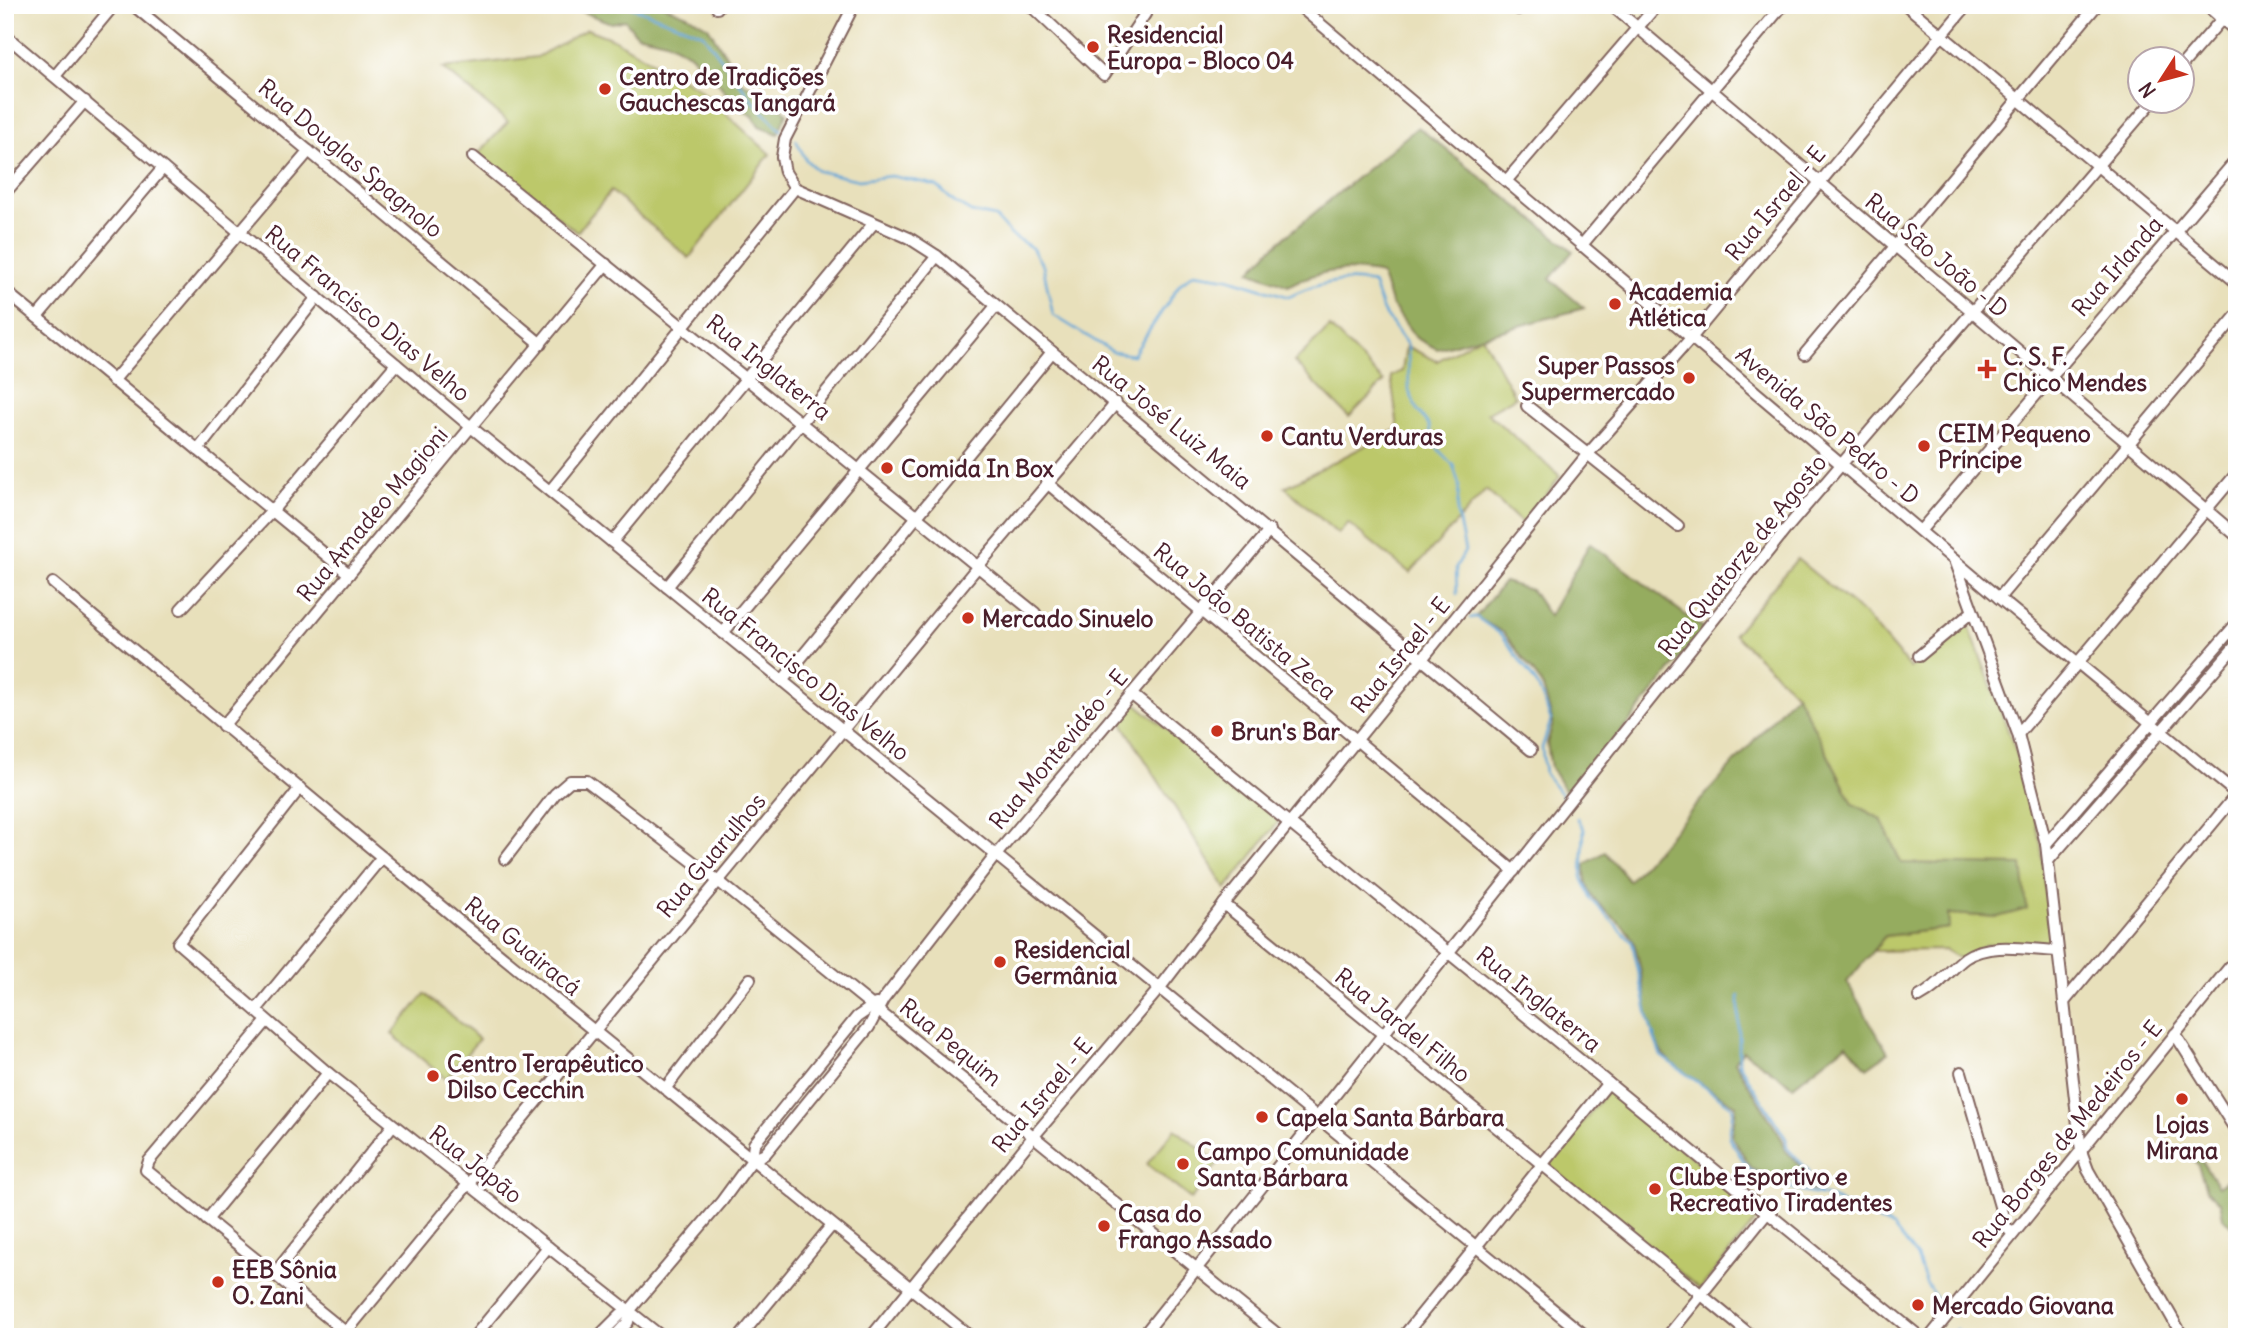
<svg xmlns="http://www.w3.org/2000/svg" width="2242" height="1342" font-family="Delius,sans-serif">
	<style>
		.green { fill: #bcc86a; stroke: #83744a; stroke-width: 2 }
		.forest { fill: #95ac5e; stroke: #706644; stroke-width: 2 }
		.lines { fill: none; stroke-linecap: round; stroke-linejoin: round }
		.stream { stroke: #63a6d7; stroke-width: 2.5 }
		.minor-casing { stroke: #81635d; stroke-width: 14 }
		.minor { stroke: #fff; stroke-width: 10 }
		.poi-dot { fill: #c8321e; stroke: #fff; stroke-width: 2.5 }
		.labels { text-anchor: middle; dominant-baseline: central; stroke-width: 7; stroke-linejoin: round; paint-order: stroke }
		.poi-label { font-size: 23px; font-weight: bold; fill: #4a1f2b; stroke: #fff; text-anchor: start }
		.street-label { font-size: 23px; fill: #4a1f2b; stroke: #fff }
	</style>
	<rect width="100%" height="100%" fill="#fff"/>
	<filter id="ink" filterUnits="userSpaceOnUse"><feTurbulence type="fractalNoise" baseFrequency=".0143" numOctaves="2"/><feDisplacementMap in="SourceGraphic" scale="14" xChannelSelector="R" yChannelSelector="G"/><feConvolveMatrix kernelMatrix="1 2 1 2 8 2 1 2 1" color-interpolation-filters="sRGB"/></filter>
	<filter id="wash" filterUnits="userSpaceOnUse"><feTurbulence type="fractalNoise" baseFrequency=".00686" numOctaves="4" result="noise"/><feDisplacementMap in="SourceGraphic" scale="28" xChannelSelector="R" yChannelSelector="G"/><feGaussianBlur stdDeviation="1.57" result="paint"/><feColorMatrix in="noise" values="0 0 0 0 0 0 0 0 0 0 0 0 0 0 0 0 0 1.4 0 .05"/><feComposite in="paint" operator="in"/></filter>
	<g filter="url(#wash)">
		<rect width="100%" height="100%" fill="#e8e0bb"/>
		<g class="green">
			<polygon points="587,29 613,39 698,88 770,154 689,258 611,191 577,232 478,154 508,122 443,68 537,57"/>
			<polygon points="1330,327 1384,382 1349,417 1294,362"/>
			<polygon points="1482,336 1515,397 1487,413 1560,476 1524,525 1486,490 1410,573 1348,523 1338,534 1285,487 1398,429 1391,376 1402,371 1406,346 1437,361"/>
			<polygon points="1797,559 1865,615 1910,668 1967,621 2022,768 2041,844 2051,944 1985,945 1960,959 1945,950 1873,951 1885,936 1948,928 1948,914 1998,917 1901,863 1881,819 1853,804 1796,693 1734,634"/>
			<polygon points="1134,702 1279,821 1226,889 1119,718"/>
			<polygon points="425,994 479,1039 446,1079 392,1034"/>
			<polygon points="1609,1089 1761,1214 1700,1289 1548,1165"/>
			<polygon points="1175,1129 1218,1163 1191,1199 1147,1164"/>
		</g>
		<g class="forest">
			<polygon points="574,5 662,5 687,15 708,27 743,83 769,96 787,113 778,134 759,126 753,116 734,106 720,85 690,54 666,41 636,34 625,20 611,23 577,10"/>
			<path d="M1418,127L1573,251L1550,279L1584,308L1437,349L1416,338L1392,305L1381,274C1349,267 1317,270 1288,286L1250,271L1272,248Z"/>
			<polygon points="1590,543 1704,629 1569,797 1551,768 1547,743 1553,723 1542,684 1504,633 1476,617 1504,582 1531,590 1549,616"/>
			<path d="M1796,693L1853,804L1881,819L1901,863L2022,865L2027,909L1998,917L1948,914L1949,928L1885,936L1847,982L1888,1053L1867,1068L1847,1044L1793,1086L1743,1051L1735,1062L1783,1141L1785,1150L1806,1171V1181L1813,1191L1752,1169L1732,1137L1736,1105C1721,1097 1670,1065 1662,1053C1642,1021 1646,977 1634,943C1624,914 1582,910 1585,864L1605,852L1629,881Z"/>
			<polygon points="2188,1148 2194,1150 2218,1186 2237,1173 2237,1184 2229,1189 2237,1201 2237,1231 2223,1217 2220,1202 2206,1189 2198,1165 2187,1152"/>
		</g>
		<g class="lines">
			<g class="stream">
				<polyline points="626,5 703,34 753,101 781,130"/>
				<path d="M796,140L806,160L818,171L859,180L891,176L927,183L937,186L954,202L971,212L995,217L1010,234L1032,248L1043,266L1053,315L1113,352L1133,355L1180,284L1194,273L1228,278L1289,297C1315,284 1344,277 1373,283L1383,311L1408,346L1409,390L1417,410L1429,425L1434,445L1453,465L1459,484L1457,513L1465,551L1456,567L1457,594"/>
				<polyline points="1470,618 1476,617 1502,635 1538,686 1551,720 1542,748 1545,774 1565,799"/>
				<polyline points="1577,818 1584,829 1582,877 1591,899 1632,942 1650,1025 1661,1056 1733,1107 1729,1138 1750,1171 1802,1192 1825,1196 1893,1227 1917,1257 1926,1283 1939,1303"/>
				<polyline points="1739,996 1739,1064 1786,1139 1787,1148 1809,1171 1808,1180 1820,1194"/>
				<polyline points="1956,1329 1960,1337"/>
			</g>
		</g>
	</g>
	<g filter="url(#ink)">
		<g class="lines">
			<defs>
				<g id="minor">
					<polyline points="133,5 541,344"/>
					<polyline points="854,5 785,139 782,157 785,172 795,188 909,238 937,256 1531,750"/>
					<polyline points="1030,5 1104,75 1145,14 1136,5"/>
					<polyline points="1298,5 1999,598 2237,794"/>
					<polyline points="1611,5 2237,536"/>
					<polyline points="1906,5 2237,283"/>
					<polyline points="2206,5 2237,32"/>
					<polyline points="717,8 719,5"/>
					<polyline points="1518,9 1521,5"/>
					<polyline points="5,35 471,427 1587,1337"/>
					<polyline points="2182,65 2234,5"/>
					<polyline points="55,76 114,5"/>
					<polyline points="473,157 1035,613"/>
					<polyline points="1507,180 1657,5"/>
					<polyline points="5,193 85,101"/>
					<polyline points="1581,246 1783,5"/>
					<polyline points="5,291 349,574"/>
					<polyline points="37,317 163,168"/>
					<polyline points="1805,354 2097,5"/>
					<polyline points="113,381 309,151"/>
					<polyline points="1527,406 1678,526"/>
					<polyline points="198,450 317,297"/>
					<polyline points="1047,483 1514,871"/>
					<polyline points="550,491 795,188"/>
					<polyline points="1921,530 2237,159"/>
					<polyline points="612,542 873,224"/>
					<polyline points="1954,560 2018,734 2046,844 2081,1151 2088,1170 2183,1337"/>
					<polyline points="53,583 460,922 971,1337"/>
					<polyline points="667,587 937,256"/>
					<polyline points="1999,598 2237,315"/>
					<polyline points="181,609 272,511 396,364"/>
					<polyline points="723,633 996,306"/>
					<polyline points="1919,656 1972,612"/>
					<polyline points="782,681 1052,352"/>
					<polyline points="1131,694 1920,1337"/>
					<polyline points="223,726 606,264"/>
					<polyline points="2018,734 2237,473"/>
					<polyline points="300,788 178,943 328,1073 662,1337"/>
					<polyline points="2046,844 2237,623"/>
					<polyline points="505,859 555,794 570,781 587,781 717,880 1281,1337"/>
					<polyline points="2048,861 2237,644"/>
					<polyline points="1224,904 1753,1337"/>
					<path d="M1919,997C1941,985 1948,971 1965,958C1990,941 2029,950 2058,951"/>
					<polyline points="2064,1002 2237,794"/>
					<polyline points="256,1010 382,857"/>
					<polyline points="266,1022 149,1161 146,1170 349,1335"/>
					<polyline points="2175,1034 2237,1132"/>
					<polyline points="1961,1072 2006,1227 2013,1234"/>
					<polyline points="665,1089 750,979"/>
					<polyline points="752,1160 754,1144 857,1017 876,1004"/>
					<polyline points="207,1220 328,1073"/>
					<polyline points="274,1274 393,1125"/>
					<polyline points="342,1337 979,565 1116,403"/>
					<polyline points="474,1337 548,1247"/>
					<polyline points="598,1337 621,1314 630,1310 722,1201 752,1160 765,1154 869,1027 883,1000 995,856 1270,530"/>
					<polyline points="614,1337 628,1322 630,1310"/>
					<polyline points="740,1337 832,1225"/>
					<polyline points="871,1337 1033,1137 1159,989 1224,904 1587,455 1691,338 1967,5"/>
					<polyline points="1142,1337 1786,529 2152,102"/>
					<polyline points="1403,1337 1608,1083"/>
					<polyline points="1667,1337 1767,1213"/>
					<polyline points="1930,1337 2237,958"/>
				</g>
			</defs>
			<use href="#minor" class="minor-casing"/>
			<use href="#minor" class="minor"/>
		</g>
	</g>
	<g class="poi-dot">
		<circle cx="1093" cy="47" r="7"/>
		<circle cx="605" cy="89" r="7"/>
		<circle cx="1615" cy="304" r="7"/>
		<path d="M1983.5 358.5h7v7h7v7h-7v7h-7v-7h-7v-7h7z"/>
		<circle cx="1689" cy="378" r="7"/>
		<circle cx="1267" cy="436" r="7"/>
		<circle cx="1924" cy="446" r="7"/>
		<circle cx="887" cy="468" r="7"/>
		<circle cx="968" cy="618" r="7"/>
		<circle cx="1217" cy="731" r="7"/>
		<circle cx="1000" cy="962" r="7"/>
		<circle cx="433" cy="1076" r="7"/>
		<circle cx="2182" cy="1099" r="7"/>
		<circle cx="1262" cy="1117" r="7"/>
		<circle cx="1183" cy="1164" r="7"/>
		<circle cx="1655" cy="1189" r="7"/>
		<circle cx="1104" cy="1226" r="7"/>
		<circle cx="218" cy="1282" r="7"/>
		<circle cx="1918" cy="1305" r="7"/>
	</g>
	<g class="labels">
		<g class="poi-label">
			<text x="1107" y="34">Residencial<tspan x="1107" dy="26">Europa - Bloco 04</tspan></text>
			<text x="619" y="76">Centro de Tradições<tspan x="619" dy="26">Gauchescas Tangará</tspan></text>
			<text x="1629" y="291">Academia<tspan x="1629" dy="26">Atlética</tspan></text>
			<text x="2003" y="356">C. S. F.<tspan x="2003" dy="26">Chico Mendes</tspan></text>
			<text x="1675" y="365" text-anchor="end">Super Passos<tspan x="1675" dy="26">Supermercado</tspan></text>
			<text x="1938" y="433">CEIM Pequeno<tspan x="1938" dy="26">Príncipe</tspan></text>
			<text x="1281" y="436">Cantu Verduras</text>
			<text x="901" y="468">Comida In Box</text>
			<text x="982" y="618">Mercado Sinuelo</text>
			<text x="1231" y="731">Brun's Bar</text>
			<text x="1014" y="949">Residencial<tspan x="1014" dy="26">Germânia</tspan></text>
			<text x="447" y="1063">Centro Terapêutico<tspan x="447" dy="26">Dilso Cecchin</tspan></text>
			<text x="1276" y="1117">Capela Santa Bárbara</text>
			<text x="2182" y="1124" text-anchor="middle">Lojas<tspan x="2182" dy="26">Mirana</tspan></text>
			<text x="1197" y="1151">Campo Comunidade<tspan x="1197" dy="26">Santa Bárbara</tspan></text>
			<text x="1669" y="1176">Clube Esportivo e<tspan x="1669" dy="26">Recreativo Tiradentes</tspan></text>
			<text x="1118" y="1213">Casa do<tspan x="1118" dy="26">Frango Assado</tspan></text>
			<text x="232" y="1269">EEB Sônia<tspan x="232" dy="26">O. Zani</tspan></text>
			<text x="1932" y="1305">Mercado Giovana</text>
		</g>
		<g class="street-label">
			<text transform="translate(351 158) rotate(40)">Rua Douglas Spagnolo</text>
			<text transform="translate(1775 203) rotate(-50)">Rua Israel - E</text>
			<text transform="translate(1937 255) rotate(40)">Rua São João - D</text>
			<text transform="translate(2117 266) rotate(-49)">Rua Irlanda</text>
			<text transform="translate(368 313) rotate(40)">Rua Francisco Dias Velho</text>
			<text transform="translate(769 367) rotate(39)">Rua Inglaterra</text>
			<text transform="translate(1172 422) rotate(39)">Rua José Luiz Maia</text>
			<text transform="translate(1828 425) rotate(40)">Avenida São Pedro - D</text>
			<text transform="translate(372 514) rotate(-50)">Rua Amadeo Magioni</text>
			<text transform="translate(1742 555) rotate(-51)">Rua Quatorze de Agosto</text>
			<text transform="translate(1245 621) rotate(40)">Rua João Batista Zeca</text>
			<text transform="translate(1400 655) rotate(-51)">Rua Israel - E</text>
			<text transform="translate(806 674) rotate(39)">Rua Francisco Dias Velho</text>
			<text transform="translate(1058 749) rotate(-50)">Rua Montevidéo - E</text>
			<text transform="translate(711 855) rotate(-50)">Rua Guarulhos</text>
			<text transform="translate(523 946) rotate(39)">Rua Guairacá</text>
			<text transform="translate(1539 999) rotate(39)">Rua Inglaterra</text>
			<text transform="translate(1403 1025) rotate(39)">Rua Jardel Filho</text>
			<text transform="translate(951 1042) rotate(39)">Rua Pequim</text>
			<text transform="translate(1042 1095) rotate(-50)">Rua Israel - E</text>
			<text transform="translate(2067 1134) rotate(-51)">Rua Borges de Medeiros - E</text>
			<text transform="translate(476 1164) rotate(38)">Rua Japão</text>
		</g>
	</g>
	<rect width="2242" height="1342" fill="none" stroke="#fff" stroke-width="28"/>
	<g transform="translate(2161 80) rotate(234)"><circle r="33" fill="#ffffff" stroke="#b7a5aa" stroke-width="2"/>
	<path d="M0-5L12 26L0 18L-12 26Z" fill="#c8321e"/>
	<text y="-10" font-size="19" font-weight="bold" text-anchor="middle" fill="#4a1f2b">N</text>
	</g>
</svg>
